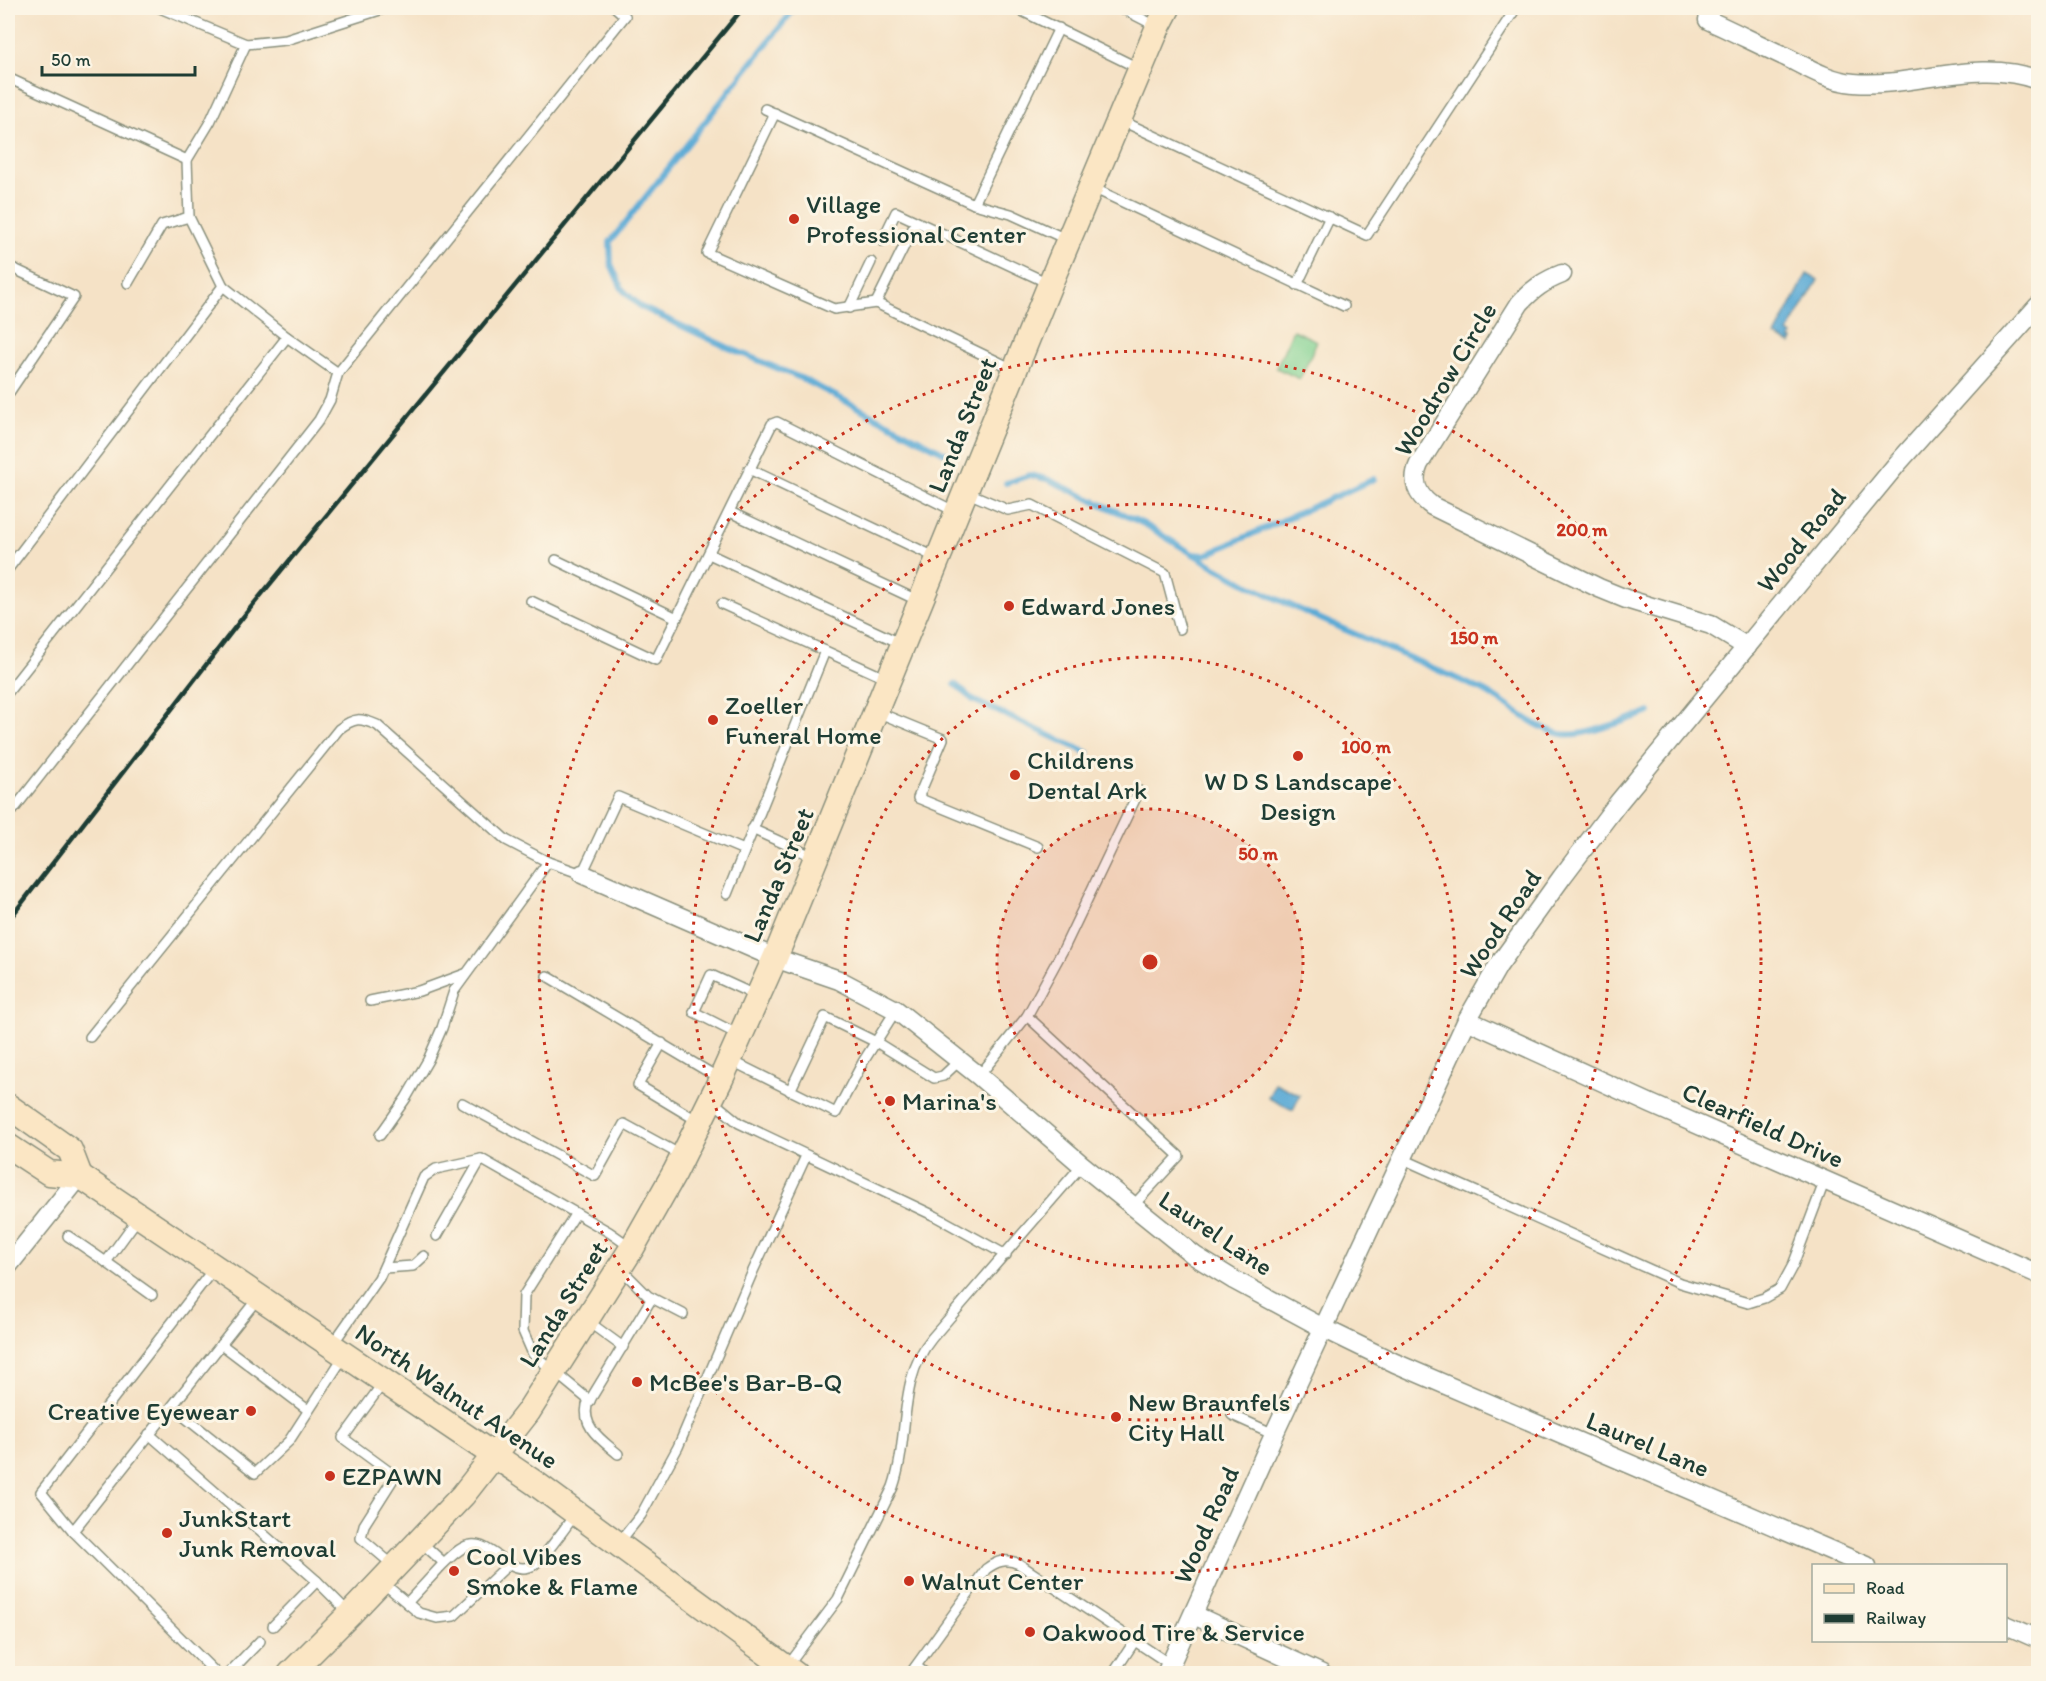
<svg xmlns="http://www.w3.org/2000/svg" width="2046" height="1681" font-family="Itim,sans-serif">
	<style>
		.green { fill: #80d191; stroke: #508762; stroke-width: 1.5 }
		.water { fill: #5baad5; stroke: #3d7484; stroke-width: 1.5 }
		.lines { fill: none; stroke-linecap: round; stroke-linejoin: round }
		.stream { stroke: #5baad5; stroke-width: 6 }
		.lane-casing { stroke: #8a907d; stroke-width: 12 }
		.street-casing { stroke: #8a907d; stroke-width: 21 }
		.secondary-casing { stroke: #8a907d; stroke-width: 27 }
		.lane { stroke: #fff; stroke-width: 9 }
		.street { stroke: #fff; stroke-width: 18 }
		.secondary { stroke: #fbe6c4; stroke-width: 24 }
		.rail { stroke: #1f3d34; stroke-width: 4.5 }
		.ring { fill: none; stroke: #c8321e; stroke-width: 3; stroke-dasharray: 3 6 }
		.poi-dot { fill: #c8321e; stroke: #fcf5e5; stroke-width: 2 }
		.labels { text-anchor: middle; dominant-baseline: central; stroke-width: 6; stroke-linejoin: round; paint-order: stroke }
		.poi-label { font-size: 26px; fill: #1f3d34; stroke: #fcf5e5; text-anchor: start }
		.street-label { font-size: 26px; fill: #1f3d34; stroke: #fcf5e5 }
		.centre { fill: #c8321e; stroke: #fcf5e5; stroke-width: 3 }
		.ring-label { font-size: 18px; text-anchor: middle; font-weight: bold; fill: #c8321e; stroke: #fcf5e5; stroke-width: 6; stroke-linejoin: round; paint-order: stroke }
	</style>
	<rect width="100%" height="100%" fill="#fcf5e5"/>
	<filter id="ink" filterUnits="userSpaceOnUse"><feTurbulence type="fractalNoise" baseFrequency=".0167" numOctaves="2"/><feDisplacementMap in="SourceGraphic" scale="12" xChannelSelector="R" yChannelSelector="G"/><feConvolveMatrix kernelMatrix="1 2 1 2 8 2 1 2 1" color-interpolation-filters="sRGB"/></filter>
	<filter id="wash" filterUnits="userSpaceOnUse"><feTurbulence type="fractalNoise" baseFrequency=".008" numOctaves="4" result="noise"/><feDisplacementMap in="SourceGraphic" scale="24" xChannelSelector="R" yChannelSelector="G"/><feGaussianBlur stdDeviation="1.35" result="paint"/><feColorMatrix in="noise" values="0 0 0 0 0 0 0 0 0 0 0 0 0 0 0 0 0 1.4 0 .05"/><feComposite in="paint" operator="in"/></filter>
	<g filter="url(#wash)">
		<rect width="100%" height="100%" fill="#f5e2c6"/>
		<polygon class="green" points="1293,330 1317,341 1300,379 1276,368"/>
		<g class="water">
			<polygon points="1807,274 1818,280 1788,332 1792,335 1790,339 1793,340 1791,344 1775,336"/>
			<polygon points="1275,1083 1300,1095 1293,1110 1268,1098"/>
		</g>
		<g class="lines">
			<g class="stream">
				<polyline points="795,8 610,242 611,264 622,289 641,307 729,348 803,379 945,453"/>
				<polyline points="1006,483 1030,475 1047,479 1144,524 1193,554 1204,555 1210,553 1374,479"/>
				<path d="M1193,554C1284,609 1386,645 1482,690C1508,703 1532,728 1562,734C1583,738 1628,719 1650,712"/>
				<polyline points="955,684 973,700 1088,753"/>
			</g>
		</g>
	</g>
	<g filter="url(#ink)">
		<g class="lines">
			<defs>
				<g id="lane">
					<polyline points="1016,8 1138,68"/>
					<polyline points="1121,8 1158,27"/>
					<polyline points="246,44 286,40 386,8"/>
					<polyline points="8,78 187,160 210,122 246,44 160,8"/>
					<polyline points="765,109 974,204 1011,214 1068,240"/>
					<polyline points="775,113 707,253 834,309 876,303 1013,369"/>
					<polyline points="1120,120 1367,235 1516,8"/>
					<polyline points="187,160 189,217 223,286"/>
					<polyline points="1093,188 1344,306"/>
					<polyline points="974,204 1059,28"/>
					<polyline points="882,241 896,212 1048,283"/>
					<polyline points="8,266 74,297 8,394"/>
					<polyline points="128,283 162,225 189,217"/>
					<polyline points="1297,285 1330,217"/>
					<polyline points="876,303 916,222"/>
					<polyline points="849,308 871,262"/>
					<polyline points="749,469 937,558"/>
					<polyline points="966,492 1008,510 1032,505 1165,573 1180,629"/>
					<polyline points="730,512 919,601"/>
					<polyline points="709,554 902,644"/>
					<polyline points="556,560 677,618"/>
					<polyline points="8,569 223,286 287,337 338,373"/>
					<polyline points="531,601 656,660 772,424 777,422 956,512"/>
					<polyline points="722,604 887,679"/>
					<polyline points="8,692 287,337"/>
					<polyline points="877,712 943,739 918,798 1038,847"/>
					<polyline points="8,810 14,809 319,420 330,400 338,373 625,16 616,8"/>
					<polyline points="752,829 814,857"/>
					<polyline points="727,894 825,651"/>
					<polyline points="547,976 719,1078"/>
					<polyline points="370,1001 419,991 465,974"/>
					<polyline points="1027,1016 1179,1156 1132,1207"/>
					<polyline points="739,1035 694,1012 711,975 757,996"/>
					<path d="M90,1037L339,729C355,717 360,718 377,725L506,840L548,862L582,874L618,797L744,850"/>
					<polyline points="662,1043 638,1085 698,1121"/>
					<polyline points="730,1060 836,1113 863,1062 896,1010"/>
					<polyline points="979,1076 1027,1016 1064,948 1139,791"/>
					<polyline points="790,1091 825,1017 876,1042 934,1078 943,1076 959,1061"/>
					<polyline points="711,1100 739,1123 935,1216 1006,1255"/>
					<polyline points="462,1103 595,1176 624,1124 681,1155"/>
					<polyline points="380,1135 406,1098 428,1060 442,1028 454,991 548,862"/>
					<polyline points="1403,1159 1680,1283 1748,1303 1764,1298 1780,1289 1793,1265 1825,1180"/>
					<polyline points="576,1213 524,1295 523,1331 533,1354 590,1401"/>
					<polyline points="138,1218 106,1262 152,1295"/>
					<polyline points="68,1236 106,1262"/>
					<polyline points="437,1236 481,1159"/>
					<polyline points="215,1267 41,1492 73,1531 217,1674"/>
					<polyline points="384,1268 413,1266 424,1256"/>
					<polyline points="620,1268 648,1296 683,1314"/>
					<polyline points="586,1320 623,1347"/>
					<polyline points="221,1344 308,1410"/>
					<polyline points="332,1345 379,1278 424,1177 436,1169 481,1159 609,1232 632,1248"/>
					<polyline points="383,1383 343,1438 395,1476 364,1525 361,1538 394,1566"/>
					<polyline points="172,1407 255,1473 289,1441 344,1356"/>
					<polyline points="1232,1415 1274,1434"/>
					<polyline points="149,1434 317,1581 350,1614"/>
					<path d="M618,1454C602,1440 582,1428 587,1405L652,1298"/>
					<polyline points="73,1531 258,1298"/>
					<path d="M421,1542L444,1563C452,1556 461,1546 471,1545C493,1542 512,1580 535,1564C545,1557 567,1525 576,1513"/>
					<polyline points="618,1544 641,1515 678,1447 753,1271 806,1156"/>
					<polyline points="382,1582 419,1613 437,1618 454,1616 509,1564"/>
					<polyline points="407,1603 444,1563"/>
					<polyline points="273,1626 317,1581"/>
					<polyline points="916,1666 926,1674"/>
					<path d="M787,1667L838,1599L893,1487C910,1438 897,1380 932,1338L1082,1165"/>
					<polyline points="228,1674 260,1641"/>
					<path d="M910,1674L986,1569C997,1561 1006,1558 1019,1564L1171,1665"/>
					<polyline points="1113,1674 1134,1642"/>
				</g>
				<g id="street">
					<path d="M1708,20C1734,32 1760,45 1786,57C1808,68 1829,81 1854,83C1916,88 1977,57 2038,80"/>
					<path d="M1562,274C1544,281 1533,289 1520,303L1419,464C1411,481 1417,495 1432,506L1599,588L1626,599L1711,625L1747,647"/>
					<polyline points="582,874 775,958 839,980 896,1010 979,1076 1082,1165 1195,1256 1234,1280 1323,1328 1395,1363 1867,1566"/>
					<polyline points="1467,1020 1651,1104 2038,1274"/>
					<polyline points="8,1266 80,1176"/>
					<polyline points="1194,1615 1322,1674"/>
					<polyline points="2006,1625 2038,1639"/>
					<polyline points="1166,1674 1274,1434 1467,1020 1498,966 1562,877 1618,803 1897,464 2038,306"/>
				</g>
				<g id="secondary">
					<polyline points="8,1106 70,1150 80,1176"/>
					<polyline points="8,1146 49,1173 80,1176 535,1483 795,1674"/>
					<polyline points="290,1674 350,1614 463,1495 528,1412 632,1248 675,1172 721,1079 775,958 1050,284 1158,27 1168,8"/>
				</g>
			</defs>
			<use href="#lane" class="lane-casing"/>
			<use href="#street" class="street-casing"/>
			<use href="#secondary" class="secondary-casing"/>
			<use href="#lane" class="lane"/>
			<use href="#street" class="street"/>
			<use href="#secondary" class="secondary"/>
			<polyline class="rail" points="8,921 243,617 743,8"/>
		</g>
	</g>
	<circle cx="1150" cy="962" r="153" fill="#c8321e" fill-opacity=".12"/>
	<g class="ring">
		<circle cx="1150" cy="962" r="153"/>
		<circle cx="1150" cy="962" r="305"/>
		<circle cx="1150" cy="962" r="458"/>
		<circle cx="1150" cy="962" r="611"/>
	</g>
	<g class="poi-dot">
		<circle cx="794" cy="219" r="6"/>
		<circle cx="1009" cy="606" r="6"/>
		<circle cx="713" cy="720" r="6"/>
		<circle cx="1298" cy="756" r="6"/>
		<circle cx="1015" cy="775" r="6"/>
		<circle cx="890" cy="1101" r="6"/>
		<circle cx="637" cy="1382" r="6"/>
		<circle cx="251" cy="1411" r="6"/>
		<circle cx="1116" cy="1417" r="6"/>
		<circle cx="330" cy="1476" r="6"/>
		<circle cx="167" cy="1533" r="6"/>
		<circle cx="454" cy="1571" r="6"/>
		<circle cx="909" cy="1581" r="6"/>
		<circle cx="1030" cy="1632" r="6"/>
	</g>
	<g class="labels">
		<g class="poi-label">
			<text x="806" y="204">Village<tspan x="806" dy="30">Professional Center</tspan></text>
			<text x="1021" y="606">Edward Jones</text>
			<text x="725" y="705">Zoeller<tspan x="725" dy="30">Funeral Home</tspan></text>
			<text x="1027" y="760">Childrens<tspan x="1027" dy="30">Dental Ark</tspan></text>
			<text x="1298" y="781" text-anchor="middle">W D S Landscape<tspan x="1298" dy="30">Design</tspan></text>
			<text x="902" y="1101">Marina's</text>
			<text x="649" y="1382">McBee's Bar-B-Q</text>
			<text x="1128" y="1402">New Braunfels<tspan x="1128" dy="30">City Hall</tspan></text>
			<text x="239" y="1411" text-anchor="end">Creative Eyewear</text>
			<text x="342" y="1476">EZPAWN</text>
			<text x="179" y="1518">JunkStart<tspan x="179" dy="30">Junk Removal</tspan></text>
			<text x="466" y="1556">Cool Vibes<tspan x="466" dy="30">Smoke &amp; Flame</tspan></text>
			<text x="921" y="1581">Walnut Center</text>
			<text x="1042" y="1632">Oakwood Tire &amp; Service</text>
		</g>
		<g class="street-label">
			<text transform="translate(1445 379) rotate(-59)">Woodrow Circle</text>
			<text transform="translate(962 425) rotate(-68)">Landa Street</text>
			<text transform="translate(1801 540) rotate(-51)">Wood Road</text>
			<text transform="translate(778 875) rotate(-67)">Landa Street</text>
			<text transform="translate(1500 924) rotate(-56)">Wood Road</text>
			<text transform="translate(1763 1125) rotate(24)">Clearfield Drive</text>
			<text transform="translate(1216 1233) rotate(34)">Laurel Lane</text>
			<text transform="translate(563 1304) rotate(-58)">Landa Street</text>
			<text transform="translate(457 1396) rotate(34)">North Walnut Avenue</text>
			<text transform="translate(1648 1444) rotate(23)">Laurel Lane</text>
			<text transform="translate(1206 1525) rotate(-66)">Wood Road</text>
		</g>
	</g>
	<circle cx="1150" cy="962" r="9" class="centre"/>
	<g class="ring-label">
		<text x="1582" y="536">200 m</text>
		<text x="1474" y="644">150 m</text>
		<text x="1366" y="753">100 m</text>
		<text x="1258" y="860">50 m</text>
	</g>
	<rect width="2046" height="1681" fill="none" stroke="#fcf5e5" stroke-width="30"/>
	<rect x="1812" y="1564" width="195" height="78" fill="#fcf5e5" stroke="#a4ab9e" stroke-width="1.5"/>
	<rect x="1824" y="1584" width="30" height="9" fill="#fbe6c4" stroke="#a4ab9e" stroke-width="1.5"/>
	<text x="1866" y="1594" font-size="18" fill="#1f3d34">Road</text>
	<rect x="1824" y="1614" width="30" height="9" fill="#1f3d34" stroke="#a4ab9e" stroke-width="1.5"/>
	<text x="1866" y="1624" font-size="18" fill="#1f3d34">Railway</text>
	<path d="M42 66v9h153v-9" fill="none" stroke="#1f3d34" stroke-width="3"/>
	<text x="51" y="66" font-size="18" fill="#1f3d34" stroke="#fcf5e5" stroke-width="4.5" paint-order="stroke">50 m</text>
</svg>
